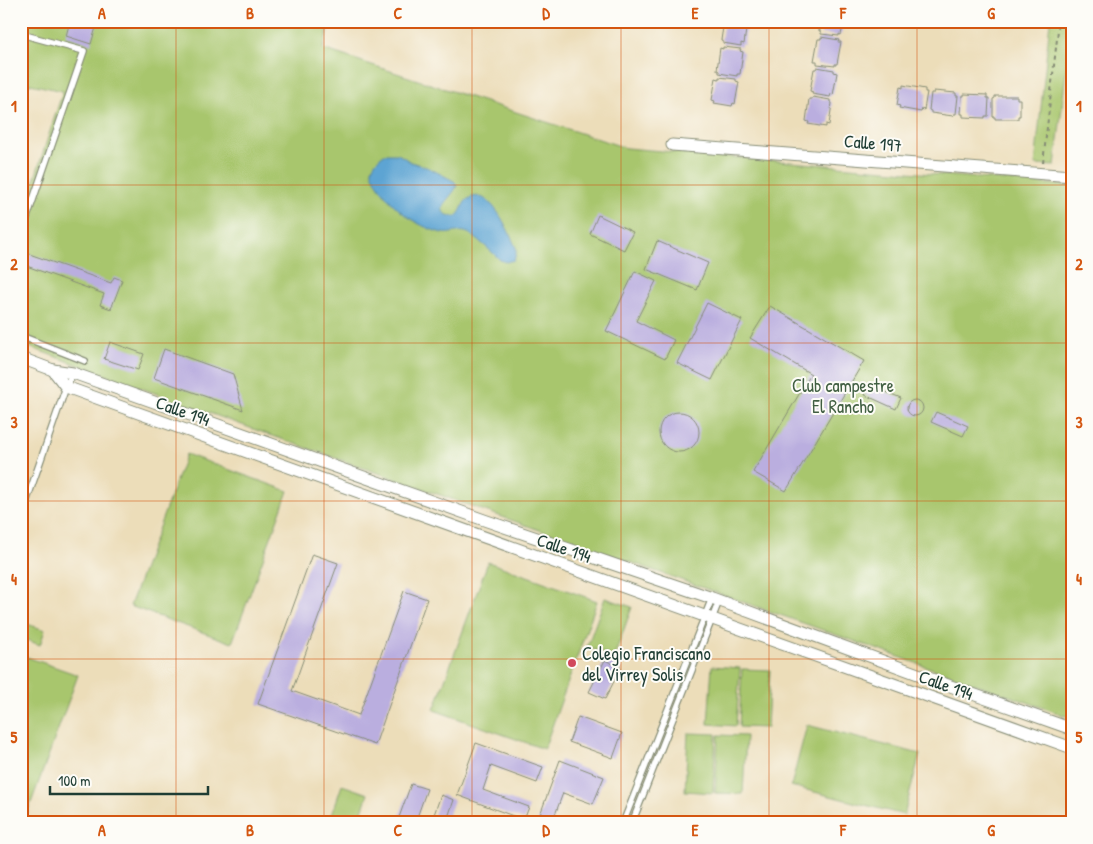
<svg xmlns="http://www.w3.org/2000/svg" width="1093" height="844" font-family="'Patrick Hand',sans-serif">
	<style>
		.green { fill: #a8c66d; stroke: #648250 }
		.water { fill: #5da4d3; stroke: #3e7084 }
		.building { fill: #baaedf }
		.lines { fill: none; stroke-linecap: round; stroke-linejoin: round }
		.lane-casing { stroke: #868d76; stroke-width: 8 }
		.street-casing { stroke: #868d76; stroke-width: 13 }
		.path { stroke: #868d76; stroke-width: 2; stroke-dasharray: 4 4; stroke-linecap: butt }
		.lane { stroke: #fff; stroke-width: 5.5 }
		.street { stroke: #fff; stroke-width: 11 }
		.grid { fill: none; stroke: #d45610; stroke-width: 1; stroke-opacity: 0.55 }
		.poi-dot { fill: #d1495b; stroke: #fdfcf7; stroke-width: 2 }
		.labels { text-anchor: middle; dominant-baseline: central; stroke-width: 4; stroke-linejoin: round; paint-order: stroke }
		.street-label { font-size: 18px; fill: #1f3d34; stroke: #fdfcf7 }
		.park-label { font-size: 18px; fill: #415f42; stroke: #fdfcf7 }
		.poi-label { font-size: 18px; fill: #1f3d34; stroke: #fdfcf7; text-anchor: start }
		.neatline { fill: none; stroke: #d45610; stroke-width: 2 }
		.grid-label { font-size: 16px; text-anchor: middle; font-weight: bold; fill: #d45610 }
	</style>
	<rect width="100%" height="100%" fill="#fdfcf7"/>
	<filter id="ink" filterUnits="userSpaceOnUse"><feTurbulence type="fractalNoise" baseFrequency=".02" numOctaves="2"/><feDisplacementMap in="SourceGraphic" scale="10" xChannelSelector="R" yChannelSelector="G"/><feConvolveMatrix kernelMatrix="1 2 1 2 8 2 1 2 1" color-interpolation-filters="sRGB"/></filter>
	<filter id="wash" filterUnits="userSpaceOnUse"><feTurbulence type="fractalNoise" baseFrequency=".0096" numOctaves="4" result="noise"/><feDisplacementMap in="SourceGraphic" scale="20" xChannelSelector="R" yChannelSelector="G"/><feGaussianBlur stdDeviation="1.12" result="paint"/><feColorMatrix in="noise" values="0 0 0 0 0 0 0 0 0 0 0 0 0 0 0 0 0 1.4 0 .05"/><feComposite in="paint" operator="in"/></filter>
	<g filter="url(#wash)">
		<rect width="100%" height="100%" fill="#ecddb9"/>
		<g class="green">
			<polygon points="21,21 330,21 323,49 626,148 1072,186 1072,718 253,429 21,344 21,221 63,91 21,82"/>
			<polygon points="1050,21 1072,21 1055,166 1035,165"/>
			<polygon points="186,454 288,491 232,643 130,606"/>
			<polygon points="488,562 597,601 544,749 434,710"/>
			<polygon points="605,598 632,607 614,657 587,647"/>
			<polygon points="21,622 45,630 40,645 21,638"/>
			<polygon points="21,655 78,675 27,814 21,812"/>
			<polygon points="712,666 740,668 736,726 708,724"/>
			<polygon points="742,669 770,670 767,728 739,727"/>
			<polygon points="807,725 920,754 904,815 791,786"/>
			<polygon points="688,733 716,734 713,793 685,791"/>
			<polygon points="718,735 746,736 743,794 715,793"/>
			<polygon points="342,785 368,794 358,823 329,823"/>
		</g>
		<path class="water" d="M384,154H398L411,162L429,168L454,181L457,185C455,196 427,212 455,217C463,212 461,204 468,199C490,184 510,234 516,248V254L514,260L506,262L500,260C497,256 473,235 468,233C459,229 451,235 442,233C415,226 391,207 377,183C375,178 371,174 372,169C374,162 379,158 384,154Z"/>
		<g id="blocks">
			<g class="building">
				<polygon points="70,21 98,21 91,44 66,36"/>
				<polygon points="724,21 747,22 744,44 741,43 741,46 723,43 723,41 721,40"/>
				<polygon points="820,21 844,21 841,35 839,34 839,36 821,34 821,31 819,31"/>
				<polygon points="821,37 839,40 838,42 841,42 837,64 835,64 835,66 817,64 817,61 814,61 818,39 821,39"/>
				<polygon points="723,47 741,49 740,51 743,52 740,74 737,74 737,76 719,73 719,71 717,70 720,48 723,49"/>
				<polygon points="817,67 834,70 834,72 837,73 833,95 831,94 830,97 812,94 813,92 810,91 814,69 816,69"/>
				<polygon points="719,77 736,79 736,81 739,82 735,104 733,103 732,106 714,103 715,101 712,100 716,78 719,79"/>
				<polygon points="903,85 925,89 925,92 927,92 924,110 922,109 921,112 899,108 900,106 897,105 900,87 903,88"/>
				<polygon points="934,91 956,93 956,96 958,96 956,114 954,114 953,116 931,113 931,111 929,110 931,93 934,93"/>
				<polygon points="964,94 987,95 987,98 989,98 988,116 985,116 985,118 963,117 963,114 961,114 962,96 964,96"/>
				<polygon points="995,96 1017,96 1017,99 1020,99 1020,116 1018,116 1018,119 995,119 995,117 993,117 993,99 995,98"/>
				<polygon points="813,97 830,100 830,102 832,103 829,125 826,124 826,127 808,124 809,122 806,121 809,99 812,99"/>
				<polygon points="598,215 633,232 624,250 590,234"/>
				<polygon points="657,241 708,263 697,290 646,269"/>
				<polygon points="21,251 111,283 114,277 122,280 111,309 100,305 104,294 21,264"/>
				<polygon points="635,271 656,281 636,321 674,340 665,359 606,331"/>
				<polygon points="707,303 742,320 712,380 677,363"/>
				<polygon points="770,306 864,361 786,491 753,472 811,374 750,338"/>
				<polygon points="110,342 144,354 138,370 104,359"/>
				<polygon points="164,349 233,374 243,410 154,378"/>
				<polygon points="869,385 901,398 896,409 865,395"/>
				<circle cx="915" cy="408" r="8"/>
				<polygon points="936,412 968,426 963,436 931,422"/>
				<circle cx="679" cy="432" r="20"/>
				<polygon points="312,554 338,563 292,691 359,715 404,591 427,599 375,745 258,704"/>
				<polygon points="605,660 621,668 605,699 589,692"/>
				<polygon points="578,717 622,733 613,758 569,742"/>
				<polygon points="476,743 543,767 537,783 491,766 483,790 529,807 524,820 457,795"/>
				<polygon points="560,760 604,777 593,804 563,793 552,823 537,823"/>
				<polygon points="411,784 427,789 415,823 397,823"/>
				<polygon points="441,795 454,800 446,823 431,823"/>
			</g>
		</g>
	</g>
	<g filter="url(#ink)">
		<use href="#blocks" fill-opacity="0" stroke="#868d76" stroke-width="1"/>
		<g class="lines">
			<defs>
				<g id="lane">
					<polyline points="21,34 84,51 21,235"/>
					<polyline points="21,336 85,361"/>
					<polyline points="21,517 66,387 73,373"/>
					<polyline points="623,823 712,598"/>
					<polyline points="632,823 719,601"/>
				</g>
				<g id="street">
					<polyline points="672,145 1072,176"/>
					<polyline points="21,358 53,370 73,373 487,521 712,598 964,691 1072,729"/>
					<polyline points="53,370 66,387 1072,748"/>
				</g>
			</defs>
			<use href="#lane" class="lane-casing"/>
			<use href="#street" class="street-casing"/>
			<polyline class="path" points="1043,163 1059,21"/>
			<use href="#lane" class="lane"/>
			<use href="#street" class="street"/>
		</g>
	</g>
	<path class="grid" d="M176,21V823M324,21V823M472,21V823M621,21V823M769,21V823M917,21V823M21,185H1072M21,343H1072M21,501H1072M21,659H1072"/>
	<circle class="poi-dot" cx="572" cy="663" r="5"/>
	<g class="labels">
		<g class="street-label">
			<text transform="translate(873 143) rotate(5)">Calle 197</text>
			<text transform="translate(183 411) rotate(20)">Calle 194</text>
			<text transform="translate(564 548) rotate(19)">Calle 194</text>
			<text transform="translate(946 685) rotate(20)">Calle 194</text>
		</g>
		<g class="park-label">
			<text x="843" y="385">Club campestre<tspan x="843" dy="21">El Rancho</tspan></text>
		</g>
		<g class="poi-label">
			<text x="582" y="653">Colegio Franciscano<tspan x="582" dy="21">del Virrey Solis</tspan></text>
		</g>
	</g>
	<rect width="1093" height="844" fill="none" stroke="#fdfcf7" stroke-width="55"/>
	<path d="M50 786v8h158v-8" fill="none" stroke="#1f3d34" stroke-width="2.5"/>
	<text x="58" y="786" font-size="15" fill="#1f3d34" stroke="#fdfcf7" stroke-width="4" paint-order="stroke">100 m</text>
	<rect x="28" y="28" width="1038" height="788" class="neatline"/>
	<g class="grid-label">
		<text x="102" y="19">A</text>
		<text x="250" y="19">B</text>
		<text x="398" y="19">C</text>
		<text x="546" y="19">D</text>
		<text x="695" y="19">E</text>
		<text x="843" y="19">F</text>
		<text x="991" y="19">G</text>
		<text x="14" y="112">1</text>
		<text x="1079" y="112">1</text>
		<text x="14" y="270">2</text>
		<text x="1079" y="270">2</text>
		<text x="14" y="428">3</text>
		<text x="1079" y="428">3</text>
		<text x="14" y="585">4</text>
		<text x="1079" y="585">4</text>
		<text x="14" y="743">5</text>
		<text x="1079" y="743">5</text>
		<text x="102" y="836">A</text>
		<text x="250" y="836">B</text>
		<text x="398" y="836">C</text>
		<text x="546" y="836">D</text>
		<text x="695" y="836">E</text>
		<text x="843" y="836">F</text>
		<text x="991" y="836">G</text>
	</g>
</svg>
